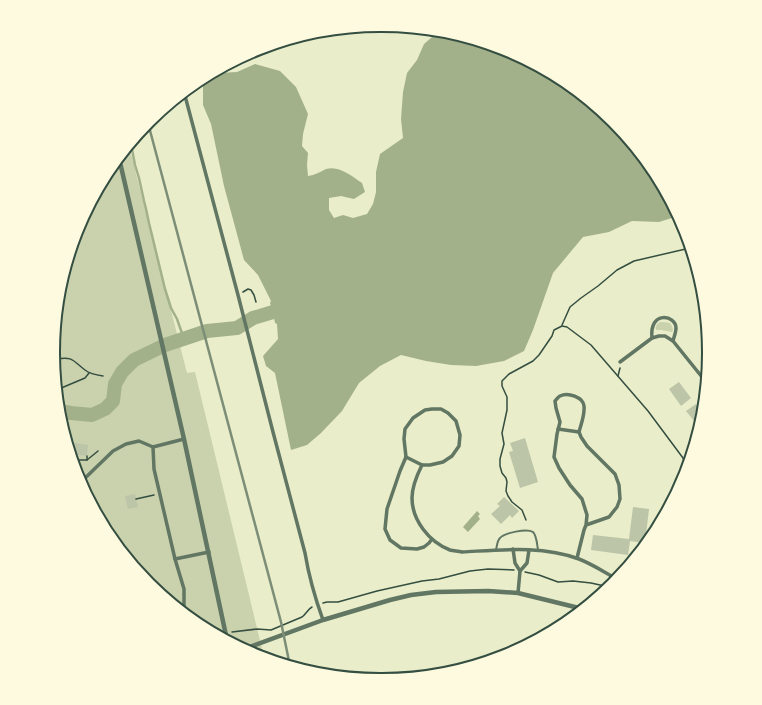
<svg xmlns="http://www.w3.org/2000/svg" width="762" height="705" font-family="Poppins,sans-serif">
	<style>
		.green { fill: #cad2ad }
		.water { fill: #a3b18a }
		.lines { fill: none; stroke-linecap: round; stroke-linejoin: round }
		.stream { stroke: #a3b18a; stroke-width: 2.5 }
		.river { stroke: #a3b18a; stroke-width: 14 }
		.building { fill: #bcc5a7 }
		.path { stroke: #344e41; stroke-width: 1.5 }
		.service { stroke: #617663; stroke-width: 2 }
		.minor { stroke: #617663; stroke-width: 3.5 }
		.tertiary { stroke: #617663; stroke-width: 4.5 }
		.rail { stroke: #7c8e77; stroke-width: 2.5 }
		.rim { fill: none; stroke: #344e41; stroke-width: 2 }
	</style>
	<rect width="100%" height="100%" fill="#e9edc9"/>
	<g class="green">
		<polygon points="129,146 187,373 195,372 264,657 255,655 199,625 149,584 109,534 78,478 60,416 54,352 60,288 79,227 109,170"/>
		<path d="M660,322H664L670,323C672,326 674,329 672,332L661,330H656C655,326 657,324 660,322Z"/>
	</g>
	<g class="water">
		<path d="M439,31H445L507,50L563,80L613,121L653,171L678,216L659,222L632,221L609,232L583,237L553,273L533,330L524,351L504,361L476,366L451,365L426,361L401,355L380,366L359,383L342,411L321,433L307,445L291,450L275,373L266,366L263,356L278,339L277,324L275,323L273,312L270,303L271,301L258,275L244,260L224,186L211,124L203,105V86L218,73L237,72L255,64L280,71L296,87L308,114L303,134L302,146L308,153L307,165L308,176C315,175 320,172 326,169C339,165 352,176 362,183L365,192L354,199L341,196L329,198V210L334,218L343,215L353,218L367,214L373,204L376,192V172L380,154L403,138L401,119L403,92L407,73L417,60L424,44Z"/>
		<polygon points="477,511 480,514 478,516 480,519 468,532 463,527"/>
	</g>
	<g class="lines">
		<g class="stream">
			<polyline points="217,70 218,73"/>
			<polyline points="131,144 135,165 139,178 144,201 146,209 149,223 165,289 171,308 177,319 184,339"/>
		</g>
		<polyline class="river" points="59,411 71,413 92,415 105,409 113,401 115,384 122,372 134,360 165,345 207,331 237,328 253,318 273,312"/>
	</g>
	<g class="building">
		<polygon points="679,382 691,398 681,406 669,389"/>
		<polygon points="696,404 703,412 699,427 686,411"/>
		<polygon points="525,438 538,482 520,488 509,452 513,451 510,443"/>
		<polygon points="69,442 88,445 87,456 71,454 68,444"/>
		<polygon points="135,494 138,507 128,509 125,496"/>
		<polygon points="504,497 519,511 512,518 510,515 501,524 491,514 500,506 497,504"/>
		<polygon points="633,507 649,509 645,543 630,541 628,555 591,550 593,535 629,539"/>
	</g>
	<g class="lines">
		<g class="path">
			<polyline points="243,292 248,289 251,290 254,295 256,302"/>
			<polyline points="562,325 570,307 581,298 598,286 617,270 634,261 690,248"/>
			<path d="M57,359C73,356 73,361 85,370C90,374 96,375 103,376"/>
			<polyline points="618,376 620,368"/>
			<polyline points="57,390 66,386 85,378 89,373"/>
			<polyline points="87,456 87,460"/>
			<polyline points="73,460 87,460 98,451"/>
			<polyline points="136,499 154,495"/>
			<polyline points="526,520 522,510 512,502 508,496 506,491 507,482 506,478 502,473 500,466 500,459 504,444 502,433 507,410 507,397 502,386 502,381 509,374 533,361 539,355 552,336 554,330 562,326 567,327 591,345 648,411 683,458 686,469"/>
			<polyline points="525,572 539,575 558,582 573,581 591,583 609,587"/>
			<polyline points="323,603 327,602 338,602 377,591 422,581 439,579 470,571 488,569 514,570"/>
			<path d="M232,632L257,629L271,630L302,617C306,614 308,609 312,607"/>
		</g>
		<path class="service" d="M496,550C497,546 497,541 500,538C504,533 527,528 533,532C537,536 537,545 538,550"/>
		<g class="minor">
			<path d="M184,92L238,295L273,432L305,553C309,577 315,598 323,620"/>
			<path d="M652,338C649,310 676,315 676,328C676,332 674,337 673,341"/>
			<polyline points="620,362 652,338 659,336 665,336 673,341 706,382"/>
			<polyline points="558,429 579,432"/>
			<polyline points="153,447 154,469 175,559 184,589 184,608 182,611"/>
			<polyline points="406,457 422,465"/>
			<polyline points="81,482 113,451 126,444 139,441 153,447 184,439"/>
			<path d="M432,539L429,543L424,547L417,549L401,548L390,540L385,529L387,509L400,471L406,457L404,439L405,429L413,418L425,410L432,409H441L448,413L456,421L460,435L459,446L452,456L443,462L430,465H422C417,475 412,486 412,498C412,520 429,542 450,550C454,551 458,551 462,552C500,550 542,545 579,559C592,564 604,572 617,579"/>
			<polyline points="513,549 515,563 520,571 527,563 529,550"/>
			<path d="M577,558L584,530L586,525L587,515L582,499L570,485L559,468L554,457L557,434L560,422L556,408L555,401C557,399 558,397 560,396C568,392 583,397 584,406C585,415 581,424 579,432L581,437L587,446L615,474L619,485L620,499L617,507L609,517L586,525"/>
			<polyline points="175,559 209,552"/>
			<polyline points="518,593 520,571"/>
		</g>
		<g class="tertiary">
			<polyline points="119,158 184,439 227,640"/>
			<polyline points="244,649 323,620 390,600 411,595 436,592 488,591 518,593 583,609"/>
		</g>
		<polyline class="rail" points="148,123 281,622 290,666"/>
	</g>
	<path d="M0 0H762V705H0ZM380 32H382A320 320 0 0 1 702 352V353A320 320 0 0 1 382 673H380A320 320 0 0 1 60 353V352A320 320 0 0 1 380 32Z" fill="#fefae0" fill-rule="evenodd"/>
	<path class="rim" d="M380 32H382A320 320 0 0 1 702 352V353A320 320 0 0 1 382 673H380A320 320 0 0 1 60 353V352A320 320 0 0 1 380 32Z"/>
</svg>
